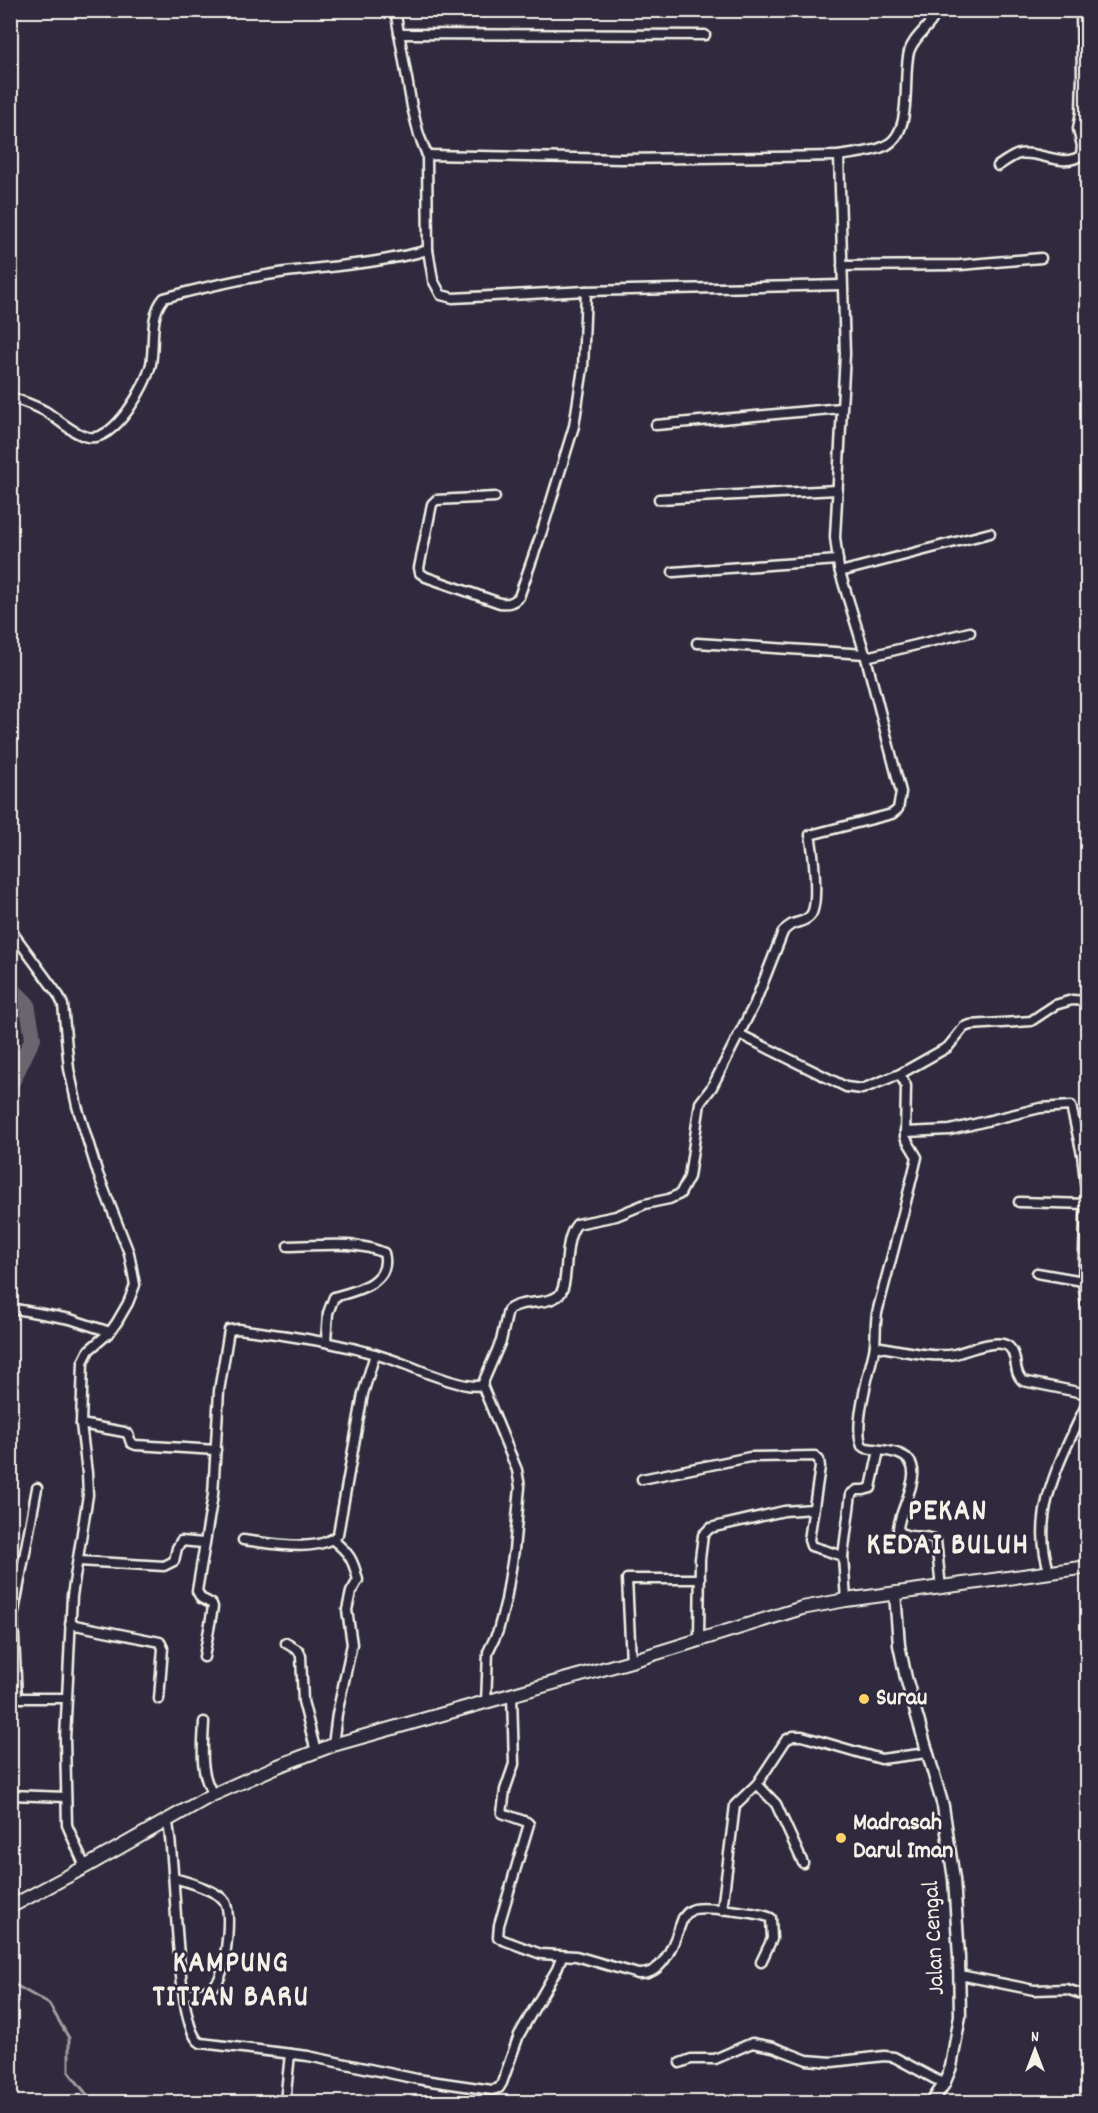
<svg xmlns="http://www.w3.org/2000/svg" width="1098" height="2113" font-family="Dekko,sans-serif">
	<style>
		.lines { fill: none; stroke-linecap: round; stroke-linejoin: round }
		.stream { stroke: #a19ea0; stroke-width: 3 }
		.river { stroke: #6a6670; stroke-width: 16 }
		.minor-casing { stroke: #f4f1e8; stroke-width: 13 }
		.tertiary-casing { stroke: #f4f1e8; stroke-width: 15 }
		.secondary-casing { stroke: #f4f1e8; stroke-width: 16 }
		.minor { stroke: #2f2a3d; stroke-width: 8 }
		.tertiary { stroke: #2f2a3d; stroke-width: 10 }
		.secondary { stroke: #2f2a3d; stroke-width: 12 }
		.poi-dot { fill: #ffd166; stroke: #2f2a3d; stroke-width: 2 }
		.labels { text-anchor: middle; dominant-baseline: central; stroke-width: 5; stroke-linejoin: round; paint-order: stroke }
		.poi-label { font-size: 24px; font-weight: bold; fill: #f4f1e8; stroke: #2f2a3d; text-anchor: start }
		.street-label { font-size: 24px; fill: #f4f1e8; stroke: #2f2a3d }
		.district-label { font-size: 30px; font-weight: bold; letter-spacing: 1.5px; fill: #f4f1e8; stroke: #2f2a3d }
	</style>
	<rect width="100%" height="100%" fill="#2f2a3d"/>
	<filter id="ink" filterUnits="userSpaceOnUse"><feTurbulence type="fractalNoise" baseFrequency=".0167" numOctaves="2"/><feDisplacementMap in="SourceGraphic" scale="12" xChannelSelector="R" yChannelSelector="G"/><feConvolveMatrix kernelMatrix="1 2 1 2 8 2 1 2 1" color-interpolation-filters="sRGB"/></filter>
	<g filter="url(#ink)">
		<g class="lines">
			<polyline class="stream" points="10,1982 49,2004 69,2038 69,2072 88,2096 88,2102"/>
			<polyline class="river" points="10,987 27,1004 33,1038 10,1086"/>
			<defs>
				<g id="minor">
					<polyline points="395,10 412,107 419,135 427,155"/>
					<polyline points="399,34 705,35"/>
					<path d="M998,166C1004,162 1012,156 1019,154C1039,150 1064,169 1081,155L1082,146L1078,129L1081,112L1082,77L1081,10"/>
					<polyline points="428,250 433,280 441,295 453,298 586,291 842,285"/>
					<polyline points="842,266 960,265 1041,258"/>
					<path d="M10,397C22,401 34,405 45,411C58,419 73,434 88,437C115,442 146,386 151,364C155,343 149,315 164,298C204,287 245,278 286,272C334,266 382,263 428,250L427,155L622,159L839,156"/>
					<polyline points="656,425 841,408"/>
					<path d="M495,497L436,500L432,504L419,568L420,573L426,577L500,603C508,604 513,603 519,597L542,531L574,426L583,368L586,291"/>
					<polyline points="659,499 837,490"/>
					<polyline points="673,572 838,560"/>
					<polyline points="840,572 990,533"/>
					<polyline points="697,643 865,654"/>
					<polyline points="866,657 970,632"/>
					<polyline points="10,929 59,996 63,1005 69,1069 77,1106 98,1174 129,1253 135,1285 128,1303 117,1322 110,1332 89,1350 83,1362 81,1424 87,1473 88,1495 72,1596 65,1739 67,1825 85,1867"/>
					<polyline points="739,1034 846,1087 862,1089 900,1074 948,1047 964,1027 970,1025 1031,1021 1055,1005 1072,1000 1088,1001"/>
					<path d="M900,1074L906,1086L905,1137L917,1157C905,1208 891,1259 878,1309C874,1323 877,1337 874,1351C869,1373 853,1426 862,1446L866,1448C877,1450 889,1450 899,1454C931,1465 899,1507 898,1529C905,1541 925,1533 936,1540L941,1588"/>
					<polyline points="905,1132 950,1130 1040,1108 1071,1106 1082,1154 1086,1191 1083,1281 1088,1321"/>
					<polyline points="1019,1202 1088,1204"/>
					<path d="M288,1246C318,1246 356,1240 384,1253C392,1283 356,1291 334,1297L328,1313L326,1341"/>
					<polyline points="1037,1273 1083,1281"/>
					<polyline points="10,1308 70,1319 110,1332"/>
					<path d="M875,1346C896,1349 935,1359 955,1354C967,1351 998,1337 1009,1347C1019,1356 1012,1372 1023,1381L1088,1394"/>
					<polyline points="482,1385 517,1470 520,1487 514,1550 506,1600 498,1631 488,1652 486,1703"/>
					<polyline points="81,1424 124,1432 128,1434 131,1443 136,1445 216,1450"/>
					<polyline points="642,1479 750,1457 815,1456 819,1460 820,1467 809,1540 811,1546 843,1556"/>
					<path d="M243,1540C269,1543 320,1554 338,1534L363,1394L375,1354"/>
					<path d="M333,1540C349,1553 353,1559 358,1580L351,1592L347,1610L352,1644L337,1714L333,1745"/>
					<polyline points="79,1561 164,1566 174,1561 177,1548 181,1541 203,1543"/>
					<path d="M1050,1573C1028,1512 1063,1456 1088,1401"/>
					<polyline points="846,1600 843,1556 851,1494 857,1490 864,1490 871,1488 879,1450"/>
					<polyline points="70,1624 160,1642 163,1648 159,1699"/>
					<polyline points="699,1639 700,1559 703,1535 710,1528 784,1511 813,1509"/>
					<polyline points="286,1643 299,1651 301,1656 303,1701 316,1752"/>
					<path d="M204,1657L213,1607L212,1604L201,1598L197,1591L213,1495L219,1391L229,1330L238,1329C297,1337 356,1344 412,1367C426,1373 469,1390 482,1385L501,1341L508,1310C522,1299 544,1306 558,1296C571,1286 561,1242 577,1224L616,1216L645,1204L669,1199L680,1194L689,1177L700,1103L712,1087L755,1003L783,932C793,919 802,925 810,916C820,906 813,849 810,835L892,814L898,809L901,792L865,654L839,569L835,537L845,354L839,156C853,153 871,153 885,146C914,133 902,78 909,52C914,35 932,27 937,10"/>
					<polyline points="631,1661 627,1579 700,1579"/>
					<path d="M512,1695L514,1764L505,1790L502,1813L527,1822L529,1824L499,1925L498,1937L503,1940L541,1954L576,1956L638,1974C666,1976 675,1938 683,1918C686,1914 689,1910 694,1909C706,1906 761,1913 771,1918L772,1939L761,1962"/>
					<polyline points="10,1698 66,1698"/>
					<polyline points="17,1698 13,1617 37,1488"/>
					<path d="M204,1722C203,1747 199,1772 213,1794"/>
					<polyline points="757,1784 776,1804 803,1863"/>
					<polyline points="10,1795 66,1797"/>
					<path d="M167,1819C177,1854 174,2031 201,2043L308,2056L417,2079L492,2090L499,2088L502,2083L519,2035L557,1969L562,1956"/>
					<path d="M174,1878C187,1882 218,1890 225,1902C232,1915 225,1970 218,1981C210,1993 197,1993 184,1994"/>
					<polyline points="722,1910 735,1805 757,1784 786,1740 793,1736 802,1736 881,1759 927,1753"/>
					<polyline points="960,1975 1034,1990 1066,1989 1088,1996"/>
					<polyline points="680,2063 691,2059 715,2059 752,2043 773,2047 807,2060 832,2062 884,2056 894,2057 944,2084"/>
					<polyline points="285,2102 290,2054"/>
				</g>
				<polyline id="tertiary" points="895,1593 899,1645 906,1678 943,1806 954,1879 959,1957 960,2016 951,2067 944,2084 932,2102"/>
				<polyline id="secondary" points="10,1907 85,1867 210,1796 278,1766 333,1745 631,1661 802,1608 846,1600 1088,1567"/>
			</defs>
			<use href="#minor" class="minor-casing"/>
			<use href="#tertiary" class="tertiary-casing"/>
			<use href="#secondary" class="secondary-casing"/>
			<use href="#minor" class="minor"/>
			<use href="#tertiary" class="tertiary"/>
			<use href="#secondary" class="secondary"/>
		</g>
	</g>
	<g class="poi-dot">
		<circle cx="864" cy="1699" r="6"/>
		<circle cx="841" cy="1838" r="6"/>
	</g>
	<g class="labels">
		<g class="poi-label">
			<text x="876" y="1699">Surau</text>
			<text x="853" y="1824">Madrasah<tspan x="853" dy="28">Darul Iman</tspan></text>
		</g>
		<g class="street-label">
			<text transform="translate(935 1938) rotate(-93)">Jalan Cengal</text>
		</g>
		<g class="district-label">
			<text x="948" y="1513">PEKAN<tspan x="948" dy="34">KEDAI BULUH</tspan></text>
			<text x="231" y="1965">KAMPUNG<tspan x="231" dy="34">TITIAN BARU</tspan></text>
		</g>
	</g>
	<rect width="1098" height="2113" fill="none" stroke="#2f2a3d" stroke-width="36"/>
	<rect x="18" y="18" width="1062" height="2077" fill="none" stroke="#f4f1e8" stroke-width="2" filter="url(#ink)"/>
	<g transform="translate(1035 2050)" stroke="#2f2a3d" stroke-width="4.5" paint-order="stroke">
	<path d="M0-4.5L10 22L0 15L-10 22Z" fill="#f4f1e8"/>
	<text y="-9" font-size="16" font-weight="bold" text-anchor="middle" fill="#f4f1e8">N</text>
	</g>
</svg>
